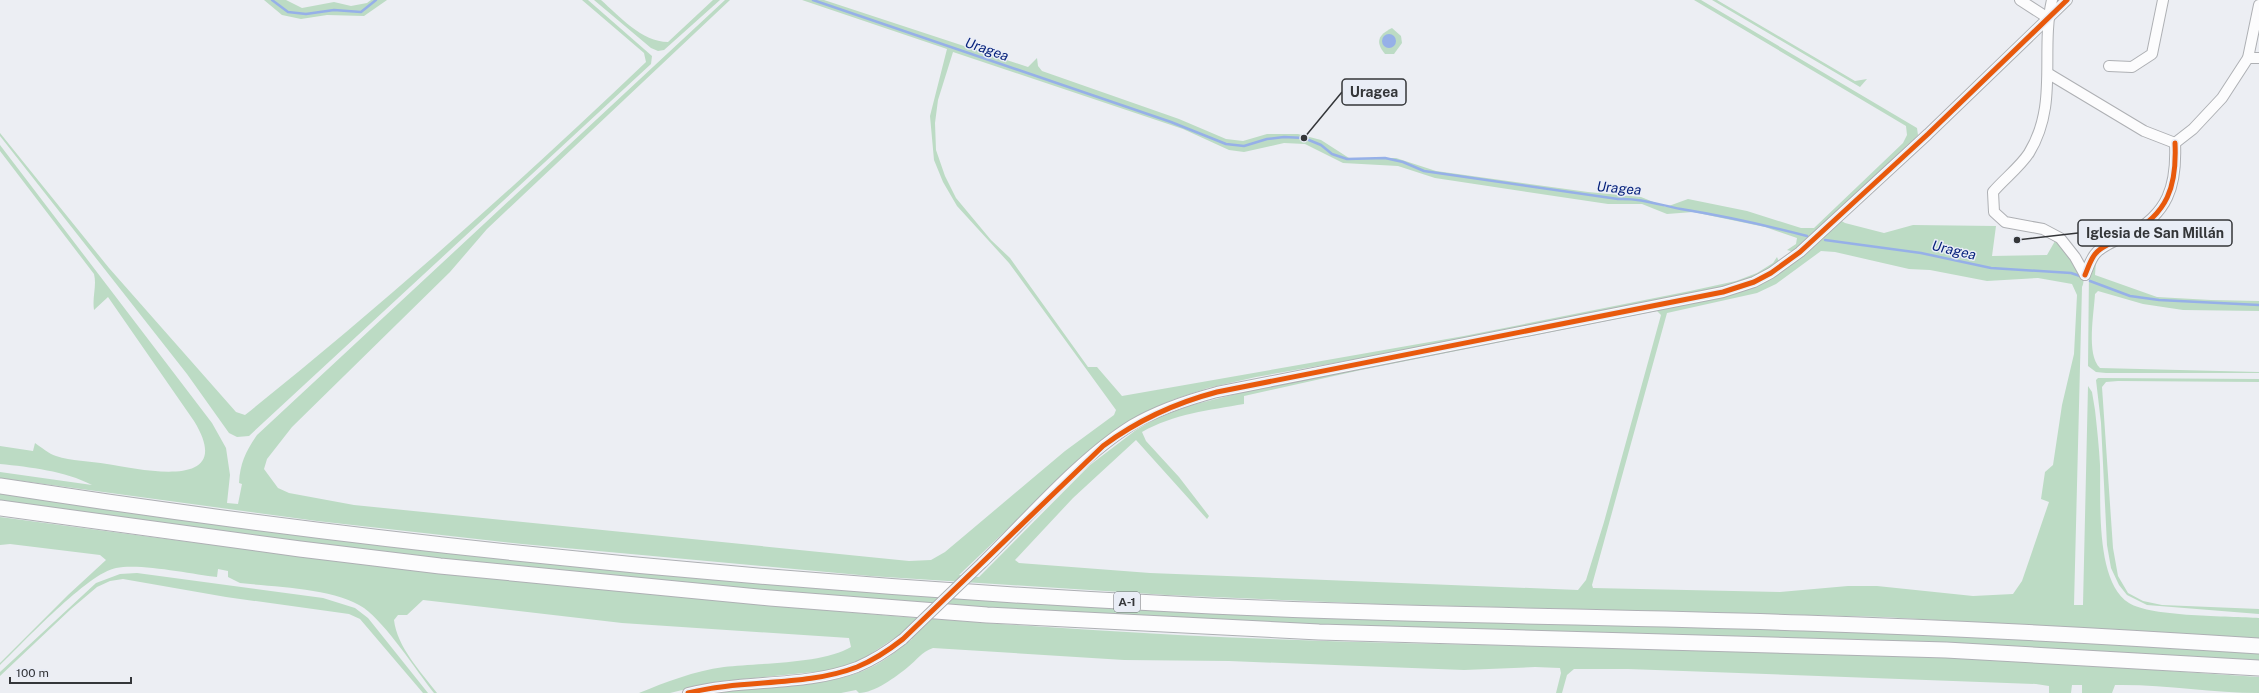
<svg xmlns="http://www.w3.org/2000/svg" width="2259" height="693" font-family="'Public Sans',sans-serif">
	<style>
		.green { fill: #bcdbc4; fill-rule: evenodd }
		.water { fill: #96b0e8 }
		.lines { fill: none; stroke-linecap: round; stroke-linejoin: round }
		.stream { stroke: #96b0e8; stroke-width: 2.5 }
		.minor-casing { stroke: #aeb0b4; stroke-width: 12 }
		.highway-casing { stroke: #aeb0b4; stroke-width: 17 }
		.minor { stroke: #fcfcfd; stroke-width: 10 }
		.highway { stroke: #fcfcfd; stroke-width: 15 }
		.minor-bridge-casing { stroke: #aeb0b4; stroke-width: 12; stroke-linecap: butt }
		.minor-bridge { stroke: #fcfcfd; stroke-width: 10 }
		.cycleway-casing { stroke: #e9edf6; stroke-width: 8 }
		.cycleway { stroke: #e8590c; stroke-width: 5 }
		.labels { text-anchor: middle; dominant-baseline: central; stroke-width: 3; stroke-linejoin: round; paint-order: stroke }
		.shield { fill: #e9edf6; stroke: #6a6d72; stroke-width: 1 }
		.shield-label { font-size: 12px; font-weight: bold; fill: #343639 }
		.water-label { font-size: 14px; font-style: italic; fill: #07227c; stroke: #e9edf6 }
		.leader { fill: none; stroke: #343639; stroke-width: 1.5 }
		.callout-dot { fill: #343639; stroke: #e9edf6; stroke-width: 1.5 }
		.callout { fill: #e9edf6; stroke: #343639; stroke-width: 1.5 }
		.callout-label { font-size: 14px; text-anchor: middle; font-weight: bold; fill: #343639 }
	</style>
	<rect width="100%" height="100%" fill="#eceef3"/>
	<g class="green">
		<polygon points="264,0 286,0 302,8 334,2 351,6 367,3 371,0 387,0 364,16 327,15 301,19 282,15"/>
		<path d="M582,0H588L652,56L651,64L249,436L237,437L229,433L187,374L0,136V133L109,268L236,412L245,415C385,303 516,186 646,62L644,53Z"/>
		<path d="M594,0H601C619,16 642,42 668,42L713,0H720L664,50L658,51L651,48Z"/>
		<path d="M725,0H730L487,229L450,272L292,427L267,459L264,469L278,488L289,493L354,505L909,561L931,560L945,552L1065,451L1114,415L1116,410L1009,263L957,206L943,182L934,160L930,116L947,49L802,0H824L1028,67L1037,58L1038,66L1042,71L1179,119L1226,139L1243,141L1267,134H1298L1321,140L1349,158H1396L1436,171L1588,192L1641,197L1666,207L1688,199L1747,211L1801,228H1814L1903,143L1907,135L1906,126L1694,0H1701L1917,128L1918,135L1794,252L1787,250L1796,244L1797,238L1765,227L1693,212L1667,214L1642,204H1608L1435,178L1398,166L1343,163L1305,144L1284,143L1244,152L1229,150L1183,129L953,52L938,100L935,123L936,150L945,176L956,198L991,240L1010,258L1088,367H1097L1122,396L1464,336L1690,291L1736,281L1757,273L1773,263L1777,257L1779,262L1761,275L1719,288L1436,345L1256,377L1208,388L1172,400L1145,412L1121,426L1095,446L959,575L979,577L1090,465L1136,430L1159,417L1188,406L1272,385L1749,288L1838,219L1845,223L1884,233L1913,225L1996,226L1992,256L2047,255L2055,241C2066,253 2090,269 2082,287L2074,605H2083L2088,386L2092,392L2095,410C2097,428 2099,447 2100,465C2101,501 2095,582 2129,603C2151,617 2230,616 2259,618V638L1883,617L1375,604L1167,595L870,576L522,544L317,521L0,478V472L92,485C65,471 30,467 0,464V446L33,451L35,443C41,447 49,454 56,456C71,461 90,461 107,464C144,470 237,491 194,421L108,297L94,310C92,297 97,286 94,274L0,151V145L212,423L226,448L230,475L227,503L238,504L242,484L239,483C240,463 246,451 257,435ZM1821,251L1835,252L1909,269L1930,270L1987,281L2038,278L2072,284L2077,295L2074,354L2062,405L2053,465L2045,472L2041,499L2049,502L2022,581L2013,594L1973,596L1877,586H1848L1780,592L1593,588L1592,585L1667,313L1757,293L1776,284ZM1657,311L1661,315L1604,522L1586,580L1578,590L1150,573L1019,563L1015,560L1073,498L1136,440L1207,519L1209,516L1179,477L1146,441L1142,432C1173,414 1210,410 1244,404V396L1361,370Z"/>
		<polygon points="1712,0 1717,0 1855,81 1867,79 1860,87"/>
		<path d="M1392,28L1401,36L1402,43L1394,54H1385C1375,42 1378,35 1392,28Z"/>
		<path d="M2096,261L2095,275L2157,297L2211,300L2259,301V311L2183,310L2143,304L2098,291L2095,294C2094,313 2086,355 2100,368L2259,372V373H2106L2096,372L2088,366L2089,271Z"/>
		<polygon points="2098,378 2259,379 2259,382 2118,381 2106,382 2102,387 2113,548 2118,576 2128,593 2143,601 2162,605 2259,609 2259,614 2147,605 2127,595 2119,585 2111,568 2107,545 2101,423 2096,380"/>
		<polygon points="0,492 773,583 1885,631 2259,652 2259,663 1371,628 923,605 469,564 0,503"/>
		<path d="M0,517C391,570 784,614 1178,635C1417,647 1656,646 1895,655C2017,660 2138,669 2259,677V693C2211,693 2163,684 2115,685L2112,693H2082V685H2072L2071,693H2049V686L2036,684L1628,669H1574L1567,675L1562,693H1556L1561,673L1560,668L1535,667L1464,670L1229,661L1124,660L933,648C921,652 917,660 908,667C896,677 874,693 859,693L856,690L841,693H714C764,684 816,689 863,671C881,664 897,651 912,639L896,637L860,661L834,670L715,682L670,693H639C666,682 694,671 724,667C758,663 823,664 851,647L849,638L622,623L423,600L407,615H398L394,620C397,647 421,672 437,693H434C416,670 387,625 364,608C336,588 275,587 240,583L228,577V571L218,569L217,577C191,574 140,563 116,568C88,573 24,642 0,665V663L68,595L106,560L100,555L10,544L0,545Z"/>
		<polygon points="137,573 323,598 355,608 368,618 428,693 423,693 360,619 349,614 226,597 123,579 110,581 97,587 71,609 0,676 0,672 96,583 120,574"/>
	</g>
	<circle class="water" cx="1389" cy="41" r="7"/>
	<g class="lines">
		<g class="stream">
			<polyline points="272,0 288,12 306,14 334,10 361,12 376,0"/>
			<path d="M813,0L1171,122L1226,144L1244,146L1267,139L1284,137L1304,138L1321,145L1332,154L1347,159L1385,158L1403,162L1424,171L1618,199C1642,198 1659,205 1681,209C1724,216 1765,225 1807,236"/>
			<polyline points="1825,240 1921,253 1991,268 2071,273 2080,276"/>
			<polyline points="2090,281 2130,296 2159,300 2259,305"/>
		</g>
		<defs>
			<g id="minor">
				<polyline points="2020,0 2048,18"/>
				<path d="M2052,0C2040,52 2059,104 2029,153C2020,167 2004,179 1993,192L1994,212L2005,222L2043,229L2060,238L2075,257L2085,275"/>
				<polyline points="2248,58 2259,58"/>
				<polyline points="2109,66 2132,67 2152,54 2163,0"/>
				<polyline points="2049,74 2144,131 2175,143"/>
				<polyline points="2175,143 2193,129 2222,98 2248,58 2259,5"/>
				<path d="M2085,275C2088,268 2091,258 2096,253C2103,245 2119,239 2128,235C2168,214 2177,186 2175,143"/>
				<path d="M982,563C1027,519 1079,458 1132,425C1159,409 1187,400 1217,392L1723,292L1754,282L1771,273L1800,252L1928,134L2067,0"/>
				<path d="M688,693C743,679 805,687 857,667C874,660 889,650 903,639"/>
			</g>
			<g id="highway">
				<path d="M0,486C382,545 769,583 1155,603C1371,615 1588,616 1804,623C1956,628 2107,636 2259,646"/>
				<polyline points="0,508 300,549 440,566 770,598 987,615 1319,632 1946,650 2259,668"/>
			</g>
		</defs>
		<use href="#minor" class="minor-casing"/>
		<use href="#highway" class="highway-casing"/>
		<use href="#minor" class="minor"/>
		<use href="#highway" class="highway"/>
		<defs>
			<polyline id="minor-bridge" points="903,639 982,563"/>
		</defs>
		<use href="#minor-bridge" class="minor-bridge-casing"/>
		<use href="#minor-bridge" class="minor-bridge"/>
		<defs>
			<g id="cycleway">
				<path d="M2085,275C2088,268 2091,258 2096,253C2103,245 2119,239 2128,235C2168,214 2177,186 2175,143"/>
				<path d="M688,693C743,679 805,687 857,667C874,660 889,650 903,639L1103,446C1138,420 1175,403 1217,392L1723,292L1754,282L1771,273L1800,252L1928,134L2067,0"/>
			</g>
		</defs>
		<use href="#cycleway" class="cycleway-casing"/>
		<use href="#cycleway" class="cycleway"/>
	</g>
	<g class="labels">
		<rect class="shield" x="1114" y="592" width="26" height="20" rx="3"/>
		<g class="shield-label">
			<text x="1127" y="602">A-1</text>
		</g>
		<g class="water-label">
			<text transform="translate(987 49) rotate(19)">Uragea</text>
			<text transform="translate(1619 188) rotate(5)">Uragea</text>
			<text transform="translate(1954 250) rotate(13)">Uragea</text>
		</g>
	</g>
	<path class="leader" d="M1304 138L1342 92M2017 240L2078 233"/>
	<g class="callout-dot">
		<circle cx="1304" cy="138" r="4"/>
		<circle cx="2017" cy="240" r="4"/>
	</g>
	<g class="callout">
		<rect x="1342" y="79" width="64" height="26" rx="4"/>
		<rect x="2078" y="220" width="154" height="26" rx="4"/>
	</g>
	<g class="callout-label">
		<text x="1374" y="97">Uragea</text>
		<text x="2155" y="238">Iglesia de San Millán</text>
	</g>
	<path d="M10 677v6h121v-6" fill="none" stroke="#343639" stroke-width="2"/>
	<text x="16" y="677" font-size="12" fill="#343639" stroke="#e9edf6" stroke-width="3" paint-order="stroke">100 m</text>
</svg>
